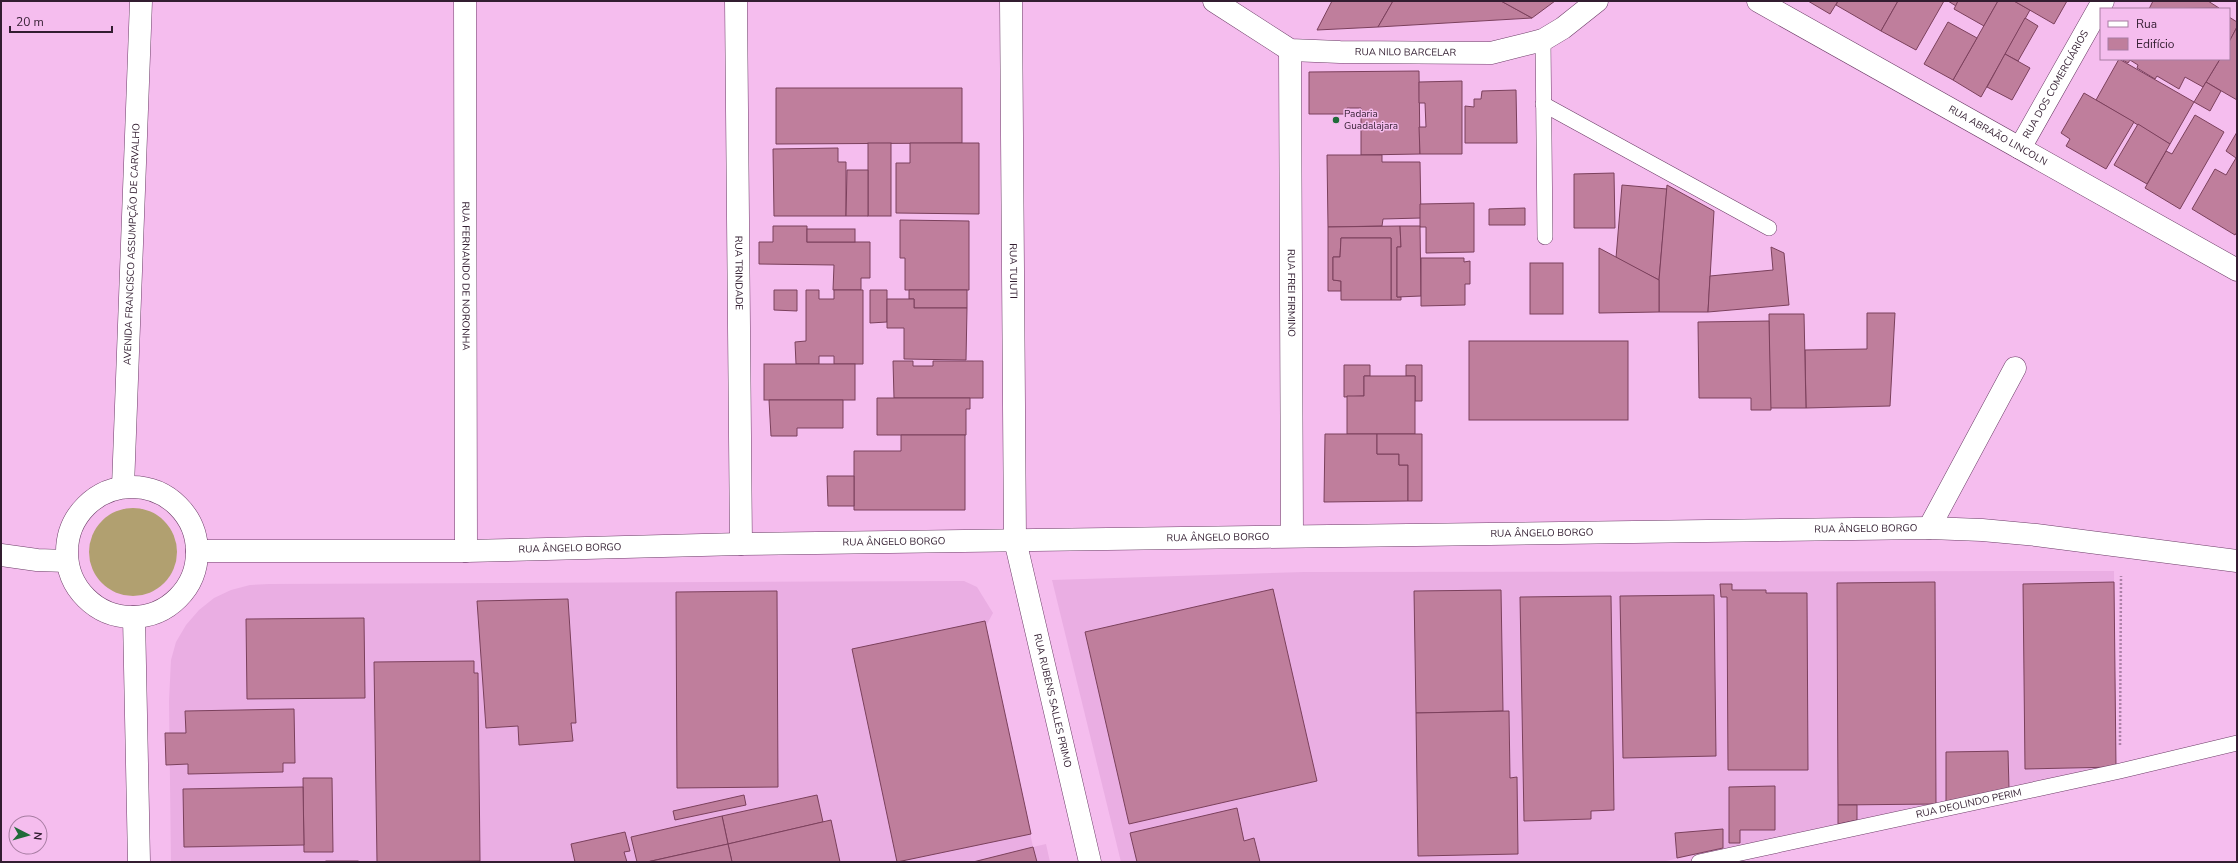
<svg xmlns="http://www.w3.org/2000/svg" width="2238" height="863" font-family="'Nunito Sans',sans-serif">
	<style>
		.built { fill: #eaaee3 }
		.green { fill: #b1a070 }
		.building { fill: #bf7e9c; stroke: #7b405c }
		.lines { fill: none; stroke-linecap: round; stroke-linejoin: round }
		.service-casing { stroke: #6c3d67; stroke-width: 16 }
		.minor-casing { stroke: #6c3d67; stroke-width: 23 }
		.tertiary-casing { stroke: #6c3d67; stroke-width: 23 }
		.path { stroke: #ad82a8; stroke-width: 2.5; stroke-dasharray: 2 2; stroke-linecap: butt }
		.service { stroke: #fff; stroke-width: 15 }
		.minor { stroke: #fff; stroke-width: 22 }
		.tertiary { stroke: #fff; stroke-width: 22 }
		.poi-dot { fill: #206b39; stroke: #f5bdee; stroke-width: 1.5 }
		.labels { text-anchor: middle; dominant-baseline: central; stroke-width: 3; stroke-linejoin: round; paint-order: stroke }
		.street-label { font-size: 10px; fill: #321d30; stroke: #f5bdee }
		.poi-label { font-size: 10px; fill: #321d30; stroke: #f5bdee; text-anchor: start }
	</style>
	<rect width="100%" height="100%" fill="#f5bdee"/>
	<g class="built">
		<polygon points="2114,571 2116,767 1661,862 1121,862 1052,580 1304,572"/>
		<polygon points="964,581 977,587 993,613 986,626 1033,847 1046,844 1050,862 171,862 169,701 171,660 176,642 186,625 199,610 214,598 231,590 250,585 269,584"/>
	</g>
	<circle class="green" cx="133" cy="552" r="44"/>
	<g class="building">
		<polygon points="1332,1 1393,1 1378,27 1317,30"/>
		<polygon points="1393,1 1501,1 1532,18 1378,27"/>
		<polygon points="1501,1 1555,1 1532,18"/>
		<polygon points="1808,1 1838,1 1830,14"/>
		<polygon points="1838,1 1898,1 1881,31 1836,5"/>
		<polygon points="1898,1 1944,1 1916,50 1881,31"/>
		<polygon points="1948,1 1958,1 1956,6"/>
		<polygon points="1958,1 1998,1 1984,26 1954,9"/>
		<polygon points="1998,1 2014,1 2030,10 1981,97 1953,80"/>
		<polygon points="2014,1 2067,1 2054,24"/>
		<polygon points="2153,1 2208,1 2219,8 2149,9"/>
		<polygon points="2229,17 2237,22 2237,27 2229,42"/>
		<polygon points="2025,18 2038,26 2018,61 2005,54"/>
		<polygon points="1948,22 1977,38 1953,80 1924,64"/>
		<polygon points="2237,27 2237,100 2206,82 2220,59 2229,59 2229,42"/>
		<polygon points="2005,54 2030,68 2012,100 1987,87"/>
		<polygon points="2119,59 2194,102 2170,144 2096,100"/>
		<polygon points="2121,59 2220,59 2203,87 2185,77 2179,89 2157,76 2155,79 2137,68 2138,65 2130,60 2128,63"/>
		<polygon points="1419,71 1420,154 1361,155 1361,108 1347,108 1347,114 1309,114 1309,72"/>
		<polygon points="1462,81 1462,154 1420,154 1419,127 1426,127 1425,103 1419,103 1419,82"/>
		<polygon points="2206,82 2221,91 2210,111 2194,102"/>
		<polygon points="776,88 962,88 962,143 776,144"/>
		<polygon points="1516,90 1517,143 1465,143 1465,106 1474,107 1474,99 1481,99 1482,91"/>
		<polygon points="2084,93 2134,122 2106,169 2066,146 2070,139 2061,133"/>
		<polygon points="2195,115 2224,132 2180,209 2145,188 2166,151 2172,154"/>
		<polygon points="2138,124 2170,144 2147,184 2114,165"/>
		<polygon points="2237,132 2237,232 2235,235 2192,209 2215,169 2226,175 2236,158 2226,151"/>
		<rect x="868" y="143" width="23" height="73"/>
		<polygon points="910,143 979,143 979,214 896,213 896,163 910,163"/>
		<polygon points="838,148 838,162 846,162 846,216 774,216 773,149"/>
		<polygon points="1327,155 1382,155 1382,162 1420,162 1421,218 1383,219 1382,226 1328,227"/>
		<polygon points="847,170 868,170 868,216 846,216"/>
		<polygon points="1614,173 1615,228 1574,228 1574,174"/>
		<polygon points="1622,185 1667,189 1659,280 1616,258"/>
		<polygon points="1667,185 1714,211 1708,312 1659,312 1659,280"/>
		<polygon points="1474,203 1474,252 1426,253 1426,227 1420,227 1420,204"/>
		<polygon points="1525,208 1525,225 1489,225 1489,209"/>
		<polygon points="900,220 969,221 969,290 905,290 905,258 900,258"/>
		<polygon points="773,226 807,226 807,242 870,242 870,278 861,278 861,290 833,290 834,265 759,264 759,242 773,242"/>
		<polygon points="1400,226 1401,247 1397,247 1397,297 1401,297 1401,300 1391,300 1391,238 1341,238 1340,257 1333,257 1333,280 1341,281 1341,291 1328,291 1328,227"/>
		<polygon points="1400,226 1420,226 1421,296 1397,297 1397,247 1401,247"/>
		<rect x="807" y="229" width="48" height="13"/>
		<polygon points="1341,238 1391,238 1391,300 1341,300 1341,281 1333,280 1333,257 1340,257"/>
		<polygon points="1771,247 1784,253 1789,305 1708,312 1710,276 1773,270"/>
		<polygon points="1599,248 1659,280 1659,312 1599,313"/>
		<polygon points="1421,258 1464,258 1464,262 1470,261 1470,284 1465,284 1465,305 1421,306"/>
		<rect x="1530" y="263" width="33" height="51"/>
		<polygon points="774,290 797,290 797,311 774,310"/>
		<polygon points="806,290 819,290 819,299 834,299 834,290 863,290 863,364 834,364 834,356 819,356 819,364 796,364 795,342 806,341"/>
		<polygon points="870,290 887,290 887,322 870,323"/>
		<polygon points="909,290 967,290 967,308 914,308 914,299 909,299"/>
		<polygon points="887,299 914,299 914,308 967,308 966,360 904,359 904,328 887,328"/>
		<polygon points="1867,313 1895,313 1890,406 1806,408 1805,350 1867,349"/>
		<polygon points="1769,314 1804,314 1806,408 1770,408"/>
		<polygon points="1769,321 1771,410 1751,410 1751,398 1699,398 1698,322"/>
		<rect x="1469" y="341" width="159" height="79"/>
		<polygon points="893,361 913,361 913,366 933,366 933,361 983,361 983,398 894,398"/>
		<rect x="764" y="364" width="91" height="36"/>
		<polygon points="1344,365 1370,365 1370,376 1364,376 1364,396 1344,397"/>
		<polygon points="1406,365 1422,365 1422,401 1415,401 1415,376 1406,376"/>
		<polygon points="1364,376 1415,376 1415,434 1347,434 1347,396 1364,396"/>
		<polygon points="877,398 970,398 970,409 966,409 966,435 877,435"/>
		<polygon points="769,400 843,400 843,428 797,428 797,436 771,436"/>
		<polygon points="1325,434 1377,434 1377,454 1399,454 1399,465 1408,465 1408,501 1324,502"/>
		<polygon points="1377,434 1422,434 1422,501 1408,501 1408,465 1399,465 1399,454 1377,454"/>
		<polygon points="901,435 965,435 965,510 854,510 854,451 901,451"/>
		<polygon points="827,476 854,476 854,506 828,506"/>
		<polygon points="1935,582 1936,804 1838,805 1837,583"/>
		<polygon points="2114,582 2116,767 2025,769 2023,584"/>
		<polygon points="1720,584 1732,584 1732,590 1766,590 1766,593 1807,593 1808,770 1728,770 1727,597 1721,597"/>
		<polygon points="1273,589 1317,781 1129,824 1085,632"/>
		<polygon points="1501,590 1503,711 1416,713 1414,591"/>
		<polygon points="777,591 778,787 677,788 676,592"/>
		<polygon points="1714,595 1716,756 1623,758 1620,596"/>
		<polygon points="1611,596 1614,810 1591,811 1591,819 1524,821 1520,597"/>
		<polygon points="568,599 576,723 571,723 573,741 519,745 518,726 486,728 477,601"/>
		<polygon points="364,618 365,698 247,699 246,619"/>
		<polygon points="985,621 1031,834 897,862 852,649"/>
		<polygon points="474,661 474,673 478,673 480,861 377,862 374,662"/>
		<polygon points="294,709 295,763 283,763 283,772 188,774 188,764 166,765 165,733 186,733 185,711"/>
		<polygon points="1509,711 1510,778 1517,777 1518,854 1418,856 1416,713"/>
		<polygon points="2008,751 2009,789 1946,802 1946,752"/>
		<polygon points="303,778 332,778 333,852 304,852"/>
		<polygon points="1775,786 1775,830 1740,830 1740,843 1729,843 1729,787"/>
		<polygon points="303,787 304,845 184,847 183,789"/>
		<polygon points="744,795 746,805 675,820 673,811"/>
		<polygon points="817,795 823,822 728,844 722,816"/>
		<polygon points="1838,805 1857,805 1857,820 1838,824"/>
		<polygon points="1237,808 1244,841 1254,838 1260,862 1137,862 1130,833"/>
		<polygon points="722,816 728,844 647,862 637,862 631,837"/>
		<polygon points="831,820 840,862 732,862 728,844"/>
		<polygon points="1723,829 1723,848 1677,858 1675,833"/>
		<polygon points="625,832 630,851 624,852 627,862 575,862 571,844"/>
		<polygon points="728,844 732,862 647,862"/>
		<polygon points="1033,847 1037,862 973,862"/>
		<rect x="326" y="861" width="32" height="1"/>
	</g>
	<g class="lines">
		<defs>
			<g id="service">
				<polyline points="1543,40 1545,237"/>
				<polyline points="1543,104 1769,228"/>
				<path id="s1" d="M1699,862L2120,771L2237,743"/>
			</g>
			<g id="minor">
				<path id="s2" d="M465,1L466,551"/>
				<path id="s3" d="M736,1L741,544"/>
				<path id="s4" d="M1214,1L1290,50L1340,52L1491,53L1543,40L1563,28L1597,1"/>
				<path id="s5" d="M1758,1L2237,270"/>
				<path id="s6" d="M1290,50L1292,536"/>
				<path id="s7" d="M2020,148L2103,1"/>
				<path id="s8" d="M123,487L141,1"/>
				<polyline points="1929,528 2015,368"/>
				<path id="s9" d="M197,551H466L741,544L1929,528L1982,530L2036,535L2237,561"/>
			</g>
			<g id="tertiary">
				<path id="s10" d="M1011,1L1015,540L1090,862"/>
				<circle cx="132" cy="552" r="65"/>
				<polyline points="1,555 37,560 67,561"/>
				<polyline points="134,617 139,862"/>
			</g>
		</defs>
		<use href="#service" class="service-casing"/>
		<use href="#minor" class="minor-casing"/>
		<use href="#tertiary" class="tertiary-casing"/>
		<polyline class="path" points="2120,745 2121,576"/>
		<use href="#service" class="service"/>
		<use href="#minor" class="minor"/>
		<use href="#tertiary" class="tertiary"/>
	</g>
	<circle class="poi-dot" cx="1336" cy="120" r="4"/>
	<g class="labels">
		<g class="street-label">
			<text stroke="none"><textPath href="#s4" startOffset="206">RUA NILO BARCELAR</textPath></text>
			<text stroke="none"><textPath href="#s7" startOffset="73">RUA DOS COMERCIÁRIOS</textPath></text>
			<text stroke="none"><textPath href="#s5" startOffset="275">RUA ABRAÃO LINCOLN</textPath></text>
			<text stroke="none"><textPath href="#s8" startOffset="243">AVENIDA FRANCISCO ASSUMPÇÃO DE CARVALHO</textPath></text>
			<text stroke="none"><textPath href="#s10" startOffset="270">RUA TUIUTI</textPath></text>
			<text stroke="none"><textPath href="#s3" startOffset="272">RUA TRINDADE</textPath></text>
			<text stroke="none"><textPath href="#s2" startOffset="275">RUA FERNANDO DE NORONHA</textPath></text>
			<text stroke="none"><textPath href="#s6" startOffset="243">RUA FREI FIRMINO</textPath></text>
			<text stroke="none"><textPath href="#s9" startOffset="1669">RUA ÂNGELO BORGO</textPath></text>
			<text stroke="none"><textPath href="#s9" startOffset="1345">RUA ÂNGELO BORGO</textPath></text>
			<text stroke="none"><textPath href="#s9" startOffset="1021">RUA ÂNGELO BORGO</textPath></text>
			<text stroke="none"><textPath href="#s9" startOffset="697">RUA ÂNGELO BORGO</textPath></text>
			<text stroke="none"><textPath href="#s9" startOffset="373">RUA ÂNGELO BORGO</textPath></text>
			<text stroke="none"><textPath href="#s10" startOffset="704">RUA RUBENS SALLES PRIMO</textPath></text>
			<text stroke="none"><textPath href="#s1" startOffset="276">RUA DEOLINDO PERIM</textPath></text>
		</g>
		<g class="poi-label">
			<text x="1344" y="114">Padaria<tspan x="1344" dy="12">Guadalajara</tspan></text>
		</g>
	</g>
	<rect width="2238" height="863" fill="none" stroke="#321d30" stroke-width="4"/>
	<rect x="2100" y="8" width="130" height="52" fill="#f5bdee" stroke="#a77da2"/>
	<rect x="2108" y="21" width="20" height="6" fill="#ffffff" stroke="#a77da2"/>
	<text x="2136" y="28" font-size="12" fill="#321d30">Rua</text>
	<rect x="2108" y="38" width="20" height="12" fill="#bf7e9c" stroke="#a77da2"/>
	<text x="2136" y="48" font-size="12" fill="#321d30">Edifício</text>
	<g transform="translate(28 835) rotate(96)"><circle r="19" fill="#f5bdee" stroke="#a77da2"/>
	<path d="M0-3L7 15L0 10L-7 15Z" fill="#206b39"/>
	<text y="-6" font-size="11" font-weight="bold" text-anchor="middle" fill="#321d30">N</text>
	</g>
	<path d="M10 26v6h102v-6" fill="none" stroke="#321d30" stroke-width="2"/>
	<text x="16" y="26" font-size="12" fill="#321d30" stroke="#f5bdee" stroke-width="3" paint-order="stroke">20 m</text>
</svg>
